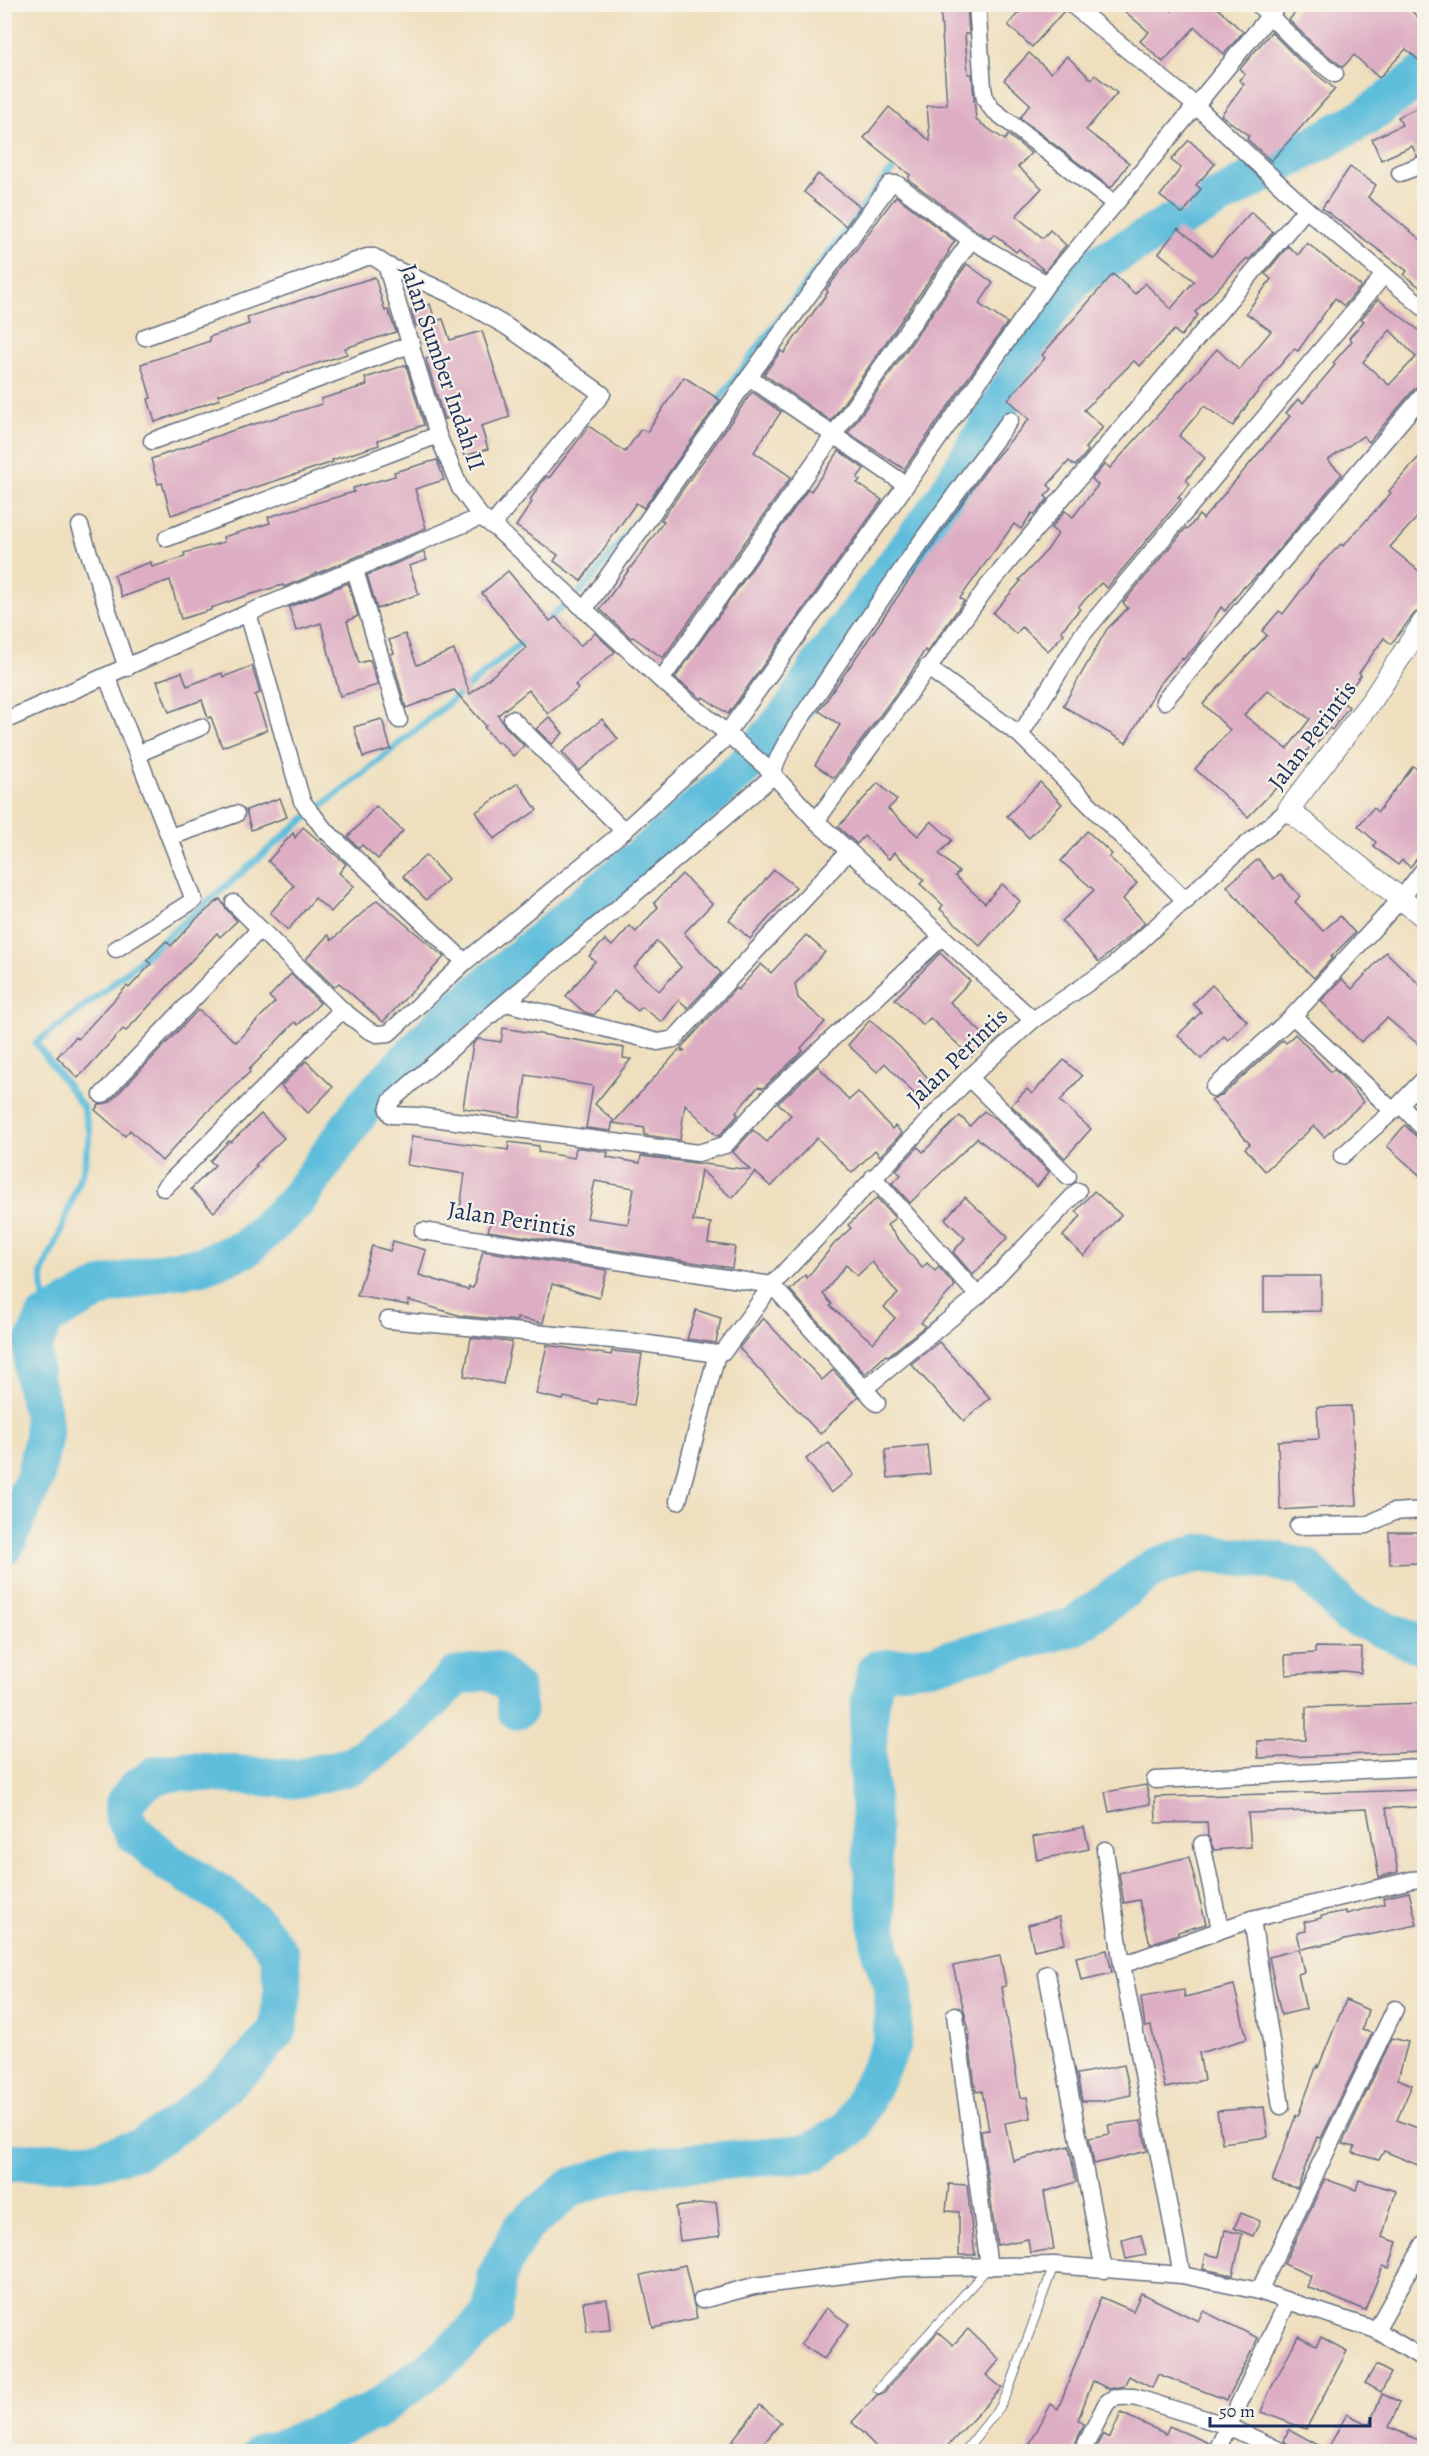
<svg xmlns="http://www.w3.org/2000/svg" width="1429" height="2456" font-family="Alegreya,serif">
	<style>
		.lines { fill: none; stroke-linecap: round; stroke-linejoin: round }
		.stream { stroke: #5dbddb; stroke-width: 7 }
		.river { stroke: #5dbddb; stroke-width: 39 }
		.building { fill: #ddadc3; fill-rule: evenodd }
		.service-casing { stroke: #656d80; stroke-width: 10 }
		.minor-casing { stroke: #656d80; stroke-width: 19 }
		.tertiary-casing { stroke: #656d80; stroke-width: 23 }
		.service { stroke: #fff; stroke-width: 8 }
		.minor { stroke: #fff; stroke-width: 16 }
		.tertiary { stroke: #fff; stroke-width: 21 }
		.labels { text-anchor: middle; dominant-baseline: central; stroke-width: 4.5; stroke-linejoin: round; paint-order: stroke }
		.street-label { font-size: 24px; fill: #1b2f5e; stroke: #f7f3e8 }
	</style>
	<rect width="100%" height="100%" fill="#f7f3e8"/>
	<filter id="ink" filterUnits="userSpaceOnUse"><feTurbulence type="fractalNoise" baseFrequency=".0167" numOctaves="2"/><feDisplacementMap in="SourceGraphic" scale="12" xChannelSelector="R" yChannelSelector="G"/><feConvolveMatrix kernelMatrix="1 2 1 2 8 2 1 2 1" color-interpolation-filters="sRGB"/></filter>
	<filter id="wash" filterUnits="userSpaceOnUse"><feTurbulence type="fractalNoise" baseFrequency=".008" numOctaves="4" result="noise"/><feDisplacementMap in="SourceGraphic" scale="24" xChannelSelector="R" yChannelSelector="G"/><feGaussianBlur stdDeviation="1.35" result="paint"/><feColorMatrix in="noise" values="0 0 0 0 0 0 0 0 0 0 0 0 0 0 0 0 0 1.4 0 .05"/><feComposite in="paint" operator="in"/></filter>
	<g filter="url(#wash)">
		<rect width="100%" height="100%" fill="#efdfbe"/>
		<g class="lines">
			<g class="stream">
				<polyline points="715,405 883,180 892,171"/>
				<polyline points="543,624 590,582 646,508 685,449"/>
				<polyline points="45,1318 42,1272 59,1236 84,1167 90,1133 83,1107 36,1043 102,993 291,830 365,772 528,637"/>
			</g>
			<g class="river">
				<polyline points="4,1547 35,1477 44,1433 42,1412 33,1376 33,1345 45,1318 105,1286 167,1271 201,1266 246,1248 294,1204 366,1103 446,1020 660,841 743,768 794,707 821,663 944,500 1015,380 1048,312 1080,274 1367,116 1424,74"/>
				<polyline points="4,2163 96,2160 139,2149 182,2121 251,2061 278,2029 283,1988 279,1953 258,1926 225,1897 169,1863 133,1832 123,1815 125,1802 137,1788 156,1775 181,1771 296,1779 352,1766 405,1728 456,1676 493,1670 515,1689 517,1710"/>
				<polyline points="263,2452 277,2450 373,2412 447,2356 493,2314 497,2275 522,2228 572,2187 632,2168 811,2153 852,2127 892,2043 894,1986 881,1954 874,1887 867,1751 870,1704 876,1670 932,1664 1073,1627 1155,1567 1199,1553 1271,1560 1306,1568 1348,1614 1424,1646"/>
			</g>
		</g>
		<g id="blocks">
			<g class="building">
				<polygon points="940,4 967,4 969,34 965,34 968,74 972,74 976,120 1005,140 1008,135 1031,153 1018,167 1042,188 1016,216 1043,238 1050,230 1066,245 1045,271 1019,249 1016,252 994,234 990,239 977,231 908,179 910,175 864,138 889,107 930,141 927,106 947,105"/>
				<polygon points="1026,4 1061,4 1064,11 1032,47 1008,25"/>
				<polygon points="1116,4 1164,4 1172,11 1178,4 1213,4 1243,32 1224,54 1195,27 1163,62 1140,41 1149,32"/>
				<polygon points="1302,4 1404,4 1425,24 1425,66 1406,49 1379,78 1354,55 1343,67 1314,45 1289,20"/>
				<polygon points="1271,32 1300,61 1335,89 1271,161 1247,139 1249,136 1221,115 1244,84 1239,80 1245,74 1240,69"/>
				<polygon points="1029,53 1051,73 1067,56 1091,79 1095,75 1117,93 1086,130 1129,163 1111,188 1020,118 1030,104 1004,80"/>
				<polygon points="1417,108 1425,124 1425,154 1417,156 1412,146 1381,160 1372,139 1402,125 1398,117"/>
				<polygon points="1189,140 1215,164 1196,185 1201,189 1183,214 1160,196 1181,168 1171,160"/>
				<polygon points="1350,167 1376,185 1368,197 1425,243 1425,291 1404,275 1407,271 1322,208"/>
				<polygon points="818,174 860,207 846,226 804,192"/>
				<polygon points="896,196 955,241 948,251 949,252 831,421 764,374 781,351 784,353 828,292 826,290"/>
				<polygon points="1251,212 1273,232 1249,260 1247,258 1195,312 1198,315 1181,336 1174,330 1140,366 1134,361 1084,410 1103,427 1085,448 1088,451 1075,466 1069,461 1048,485 1052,489 1045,496 1048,499 1034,515 1032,513 1021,529 1014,524 960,598 964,601 927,652 925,650 909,676 834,778 815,765 840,725 819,711 948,523 991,463 1029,419 1008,399 1045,358 1042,355 1113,274 1135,294 1145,283 1171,309 1194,281 1159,253 1178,228 1212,256"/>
				<polygon points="1307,243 1361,286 1344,306 1335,298 1298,351 1294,349 1249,402 1233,426 1204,406 1179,436 1205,458 1186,480 1190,484 1178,497 1181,499 1107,588 1101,583 1078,607 1080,609 1061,631 1064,634 1048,651 1022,627 1016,634 993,613 1021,581 1019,580 1048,549 1058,534 1051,528 1065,511 1073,517 1098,485 1092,479 1105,464 1110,468 1217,349 1239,370 1271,331 1246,313 1271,279 1265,274 1288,246 1298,255"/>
				<polygon points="967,264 993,283 979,304 1007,323 904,469 848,433"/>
				<polygon points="375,277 385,311 388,310 396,332 345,348 347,354 218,395 220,399 155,422 148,399 151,398 141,364 210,341 209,337 249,324 247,317"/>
				<path d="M1378,299L1425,335V382L1416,387L1369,442L1363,436L1328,460L1342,474L1261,571L1245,587L1244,586L1225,611L1221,607L1197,645L1183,660L1182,658L1159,685L1126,743L1063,706L1107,629L1128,608L1123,603L1186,528L1188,529L1199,515L1203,519L1290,416L1286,413L1298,399L1303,403L1335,365L1333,363L1352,341L1349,338L1364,321L1361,319ZM1390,330L1416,357L1389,385L1363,362Z"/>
				<polygon points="430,304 435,320 416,326 411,310"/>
				<polygon points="443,319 450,340 482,331 510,417 481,426 488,449 464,456 452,417 444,419 426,359 432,357 422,325"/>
				<polygon points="406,365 424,425 378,440 379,445 332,460 333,462 171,515 162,483 158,484 151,459 234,430 322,404 321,399 367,385 365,378"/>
				<polygon points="684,377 720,400 644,508 636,503 581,581 554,561 558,555 516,526 532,502 530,500 542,482 547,476 549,478 589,426 625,452 641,429 647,432"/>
				<polygon points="752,392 781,412 754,452 791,477 663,658 633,637 631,638 600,609 643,551 664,521 661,520"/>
				<path d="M1425,450V509L1390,547L1425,576V606L1414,614L1391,644L1384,638L1359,673L1361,675L1341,701L1349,707L1332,730L1329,728L1312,750L1309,748L1281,783L1248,817L1195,769L1230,730L1203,704L1267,635L1262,631L1279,611L1283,614L1321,564L1341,544L1343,546L1391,493L1389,491ZM1268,690L1310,719L1287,749L1244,715Z"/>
				<polygon points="839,451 864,469 857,478 860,480 857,483 882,500 728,714 703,697 702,699 675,678 808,489 811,491"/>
				<polygon points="437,460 444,480 415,489 426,528 284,587 283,585 242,597 211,608 211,610 181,619 170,580 122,597 114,575 151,562 152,567 185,557 184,553 224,542 223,537 270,523 268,517 354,492 353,488 395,476 394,472"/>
				<polygon points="424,552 427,560 409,566 419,594 377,609 367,575"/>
				<polygon points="508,571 550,621 556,617 580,646 595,633 615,652 575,685 578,689 548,714 529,690 498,715 505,726 524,746 513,756 499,741 497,743 484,727 486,726 454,690 406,708 391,654 394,653 389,640 405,634 417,665 454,650 470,694 526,648 482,593"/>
				<polygon points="348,583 358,616 347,621 359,663 370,660 378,685 340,696 321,623 296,631 289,607"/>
				<polygon points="252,666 260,693 255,695 267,730 222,747 211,717 208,718 202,700 169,712 157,681 182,672 187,686 222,673 223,677"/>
				<polygon points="549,717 563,733 552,744 536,729"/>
				<polygon points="382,719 391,749 363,757 354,727"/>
				<polygon points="602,719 618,739 579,771 562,752"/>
				<polygon points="1413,766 1425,775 1425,849 1410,867 1402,860 1398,865 1373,846 1376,842 1358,826 1373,808 1378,812"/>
				<polygon points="1040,782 1062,804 1029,838 1007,816"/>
				<polygon points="518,783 537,810 494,839 476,812"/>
				<polygon points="878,783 897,800 888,809 918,836 931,821 952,840 939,854 959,872 955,876 985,903 1002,884 1020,901 980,946 940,909 943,905 920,884 924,880 894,852 889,859 864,836 857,844 838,827"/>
				<polygon points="280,798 287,817 251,830 246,810"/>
				<polygon points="376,806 403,831 378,859 362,845 359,848 348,837"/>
				<polygon points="303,827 346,864 339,873 354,886 331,912 315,898 288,930 270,913 294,886 268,861 293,833 295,838"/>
				<polygon points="1087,831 1112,854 1109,857 1137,883 1123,899 1145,923 1099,962 1062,921 1094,890 1061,861"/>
				<polygon points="426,855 448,880 426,900 403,876"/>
				<polygon points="1258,859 1274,879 1280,874 1300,896 1295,902 1323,931 1340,916 1355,933 1331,957 1332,958 1314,978 1264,929 1227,886"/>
				<polygon points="774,870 796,887 750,939 729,920"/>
				<path d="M682,874L712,904L684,933L721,973L688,1008L679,1000L662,1022L642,1007L638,1011L614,991L594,1015L584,1012L566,996L595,961L589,956L605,940L612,946L630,926L636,932L658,907L654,903ZM657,941L681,967L659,991L634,968Z"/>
				<polygon points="220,899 227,910 237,921 220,937 217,933 126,1031 123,1029 78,1078 57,1057 76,1037 78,1039 127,986 129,988 151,964 147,960 166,941 171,946 194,921"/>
				<polygon points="377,900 444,957 383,1022 339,983 334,987 306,959 328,935 332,940"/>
				<polygon points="806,935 825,952 795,984 798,998 825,1022 801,1048 803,1051 763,1088 758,1087 736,1112 738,1115 719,1136 717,1136 685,1104 680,1140 644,1135 645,1128 613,1123 679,1050 685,1052 681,1048 736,988 738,990 761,964 771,973"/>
				<polygon points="1386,952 1425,990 1425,1050 1387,1018 1361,1042 1321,1001 1342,979 1352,989"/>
				<polygon points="940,953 970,981 950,1002 988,1039 971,1057 930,1018 923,1025 895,999"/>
				<polygon points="291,974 320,1003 298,1025 295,1022 249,1070 250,1072 203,1116 162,1161 130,1130 125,1136 95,1110 99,1105 110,1102 198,1010 236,1042 275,1002 269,997"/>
				<polygon points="1212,985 1247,1021 1228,1040 1224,1036 1201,1059 1178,1035 1201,1012 1193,1004"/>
				<polygon points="870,1020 900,1047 936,1087 921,1101 885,1063 877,1072 848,1045"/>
				<polygon points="503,1028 624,1048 623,1058 631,1059 595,1104 613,1120 611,1131 586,1128 593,1086 526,1075 520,1117 463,1108 473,1044 479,1039 501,1042"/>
				<polygon points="1295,1034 1331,1072 1334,1069 1341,1076 1364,1102 1324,1137 1314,1126 1265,1171 1245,1148 1250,1144 1211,1100 1221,1096 1283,1040 1286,1043"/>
				<polygon points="1064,1060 1082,1076 1060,1101 1091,1129 1065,1158 1011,1105 1027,1089 1032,1094"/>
				<polygon points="306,1061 333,1087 308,1113 281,1086"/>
				<path d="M818,1066L849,1100L858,1092L892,1129L895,1126L902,1133L880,1156L875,1150L852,1173L817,1138L771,1187L755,1172L732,1198L701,1170L693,1221L711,1223L708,1243L735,1247L732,1268L488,1231L491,1221L459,1215L465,1174L407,1165L412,1136L508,1150L509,1142L539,1146L538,1152L574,1158L576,1148H582L608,1152L607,1157L640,1163L641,1156L750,1170L733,1152L753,1130L767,1142L791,1115L778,1103ZM595,1181L634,1188L628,1224L587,1218Z"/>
				<polygon points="984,1111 997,1120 1049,1172 1037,1187 977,1138 910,1203 892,1183 901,1175 896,1170 918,1147 923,1152 960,1116 970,1126"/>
				<polygon points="261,1114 284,1138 255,1165 257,1166 214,1212 191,1189 215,1165 210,1161 229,1141 231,1142"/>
				<polygon points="1405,1125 1417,1137 1425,1139 1425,1180 1387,1146"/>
				<polygon points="1094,1191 1121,1215 1084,1256 1063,1236 1081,1216 1076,1211"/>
				<polygon points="965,1197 1008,1237 973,1275 953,1252 965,1238 945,1219"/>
				<path d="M877,1198L895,1218L887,1225L922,1268L927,1263L935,1271L939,1267L955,1286L921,1323L925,1326L888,1356L886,1355L865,1374L790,1290L805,1275L807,1278L834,1244L851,1228L848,1225ZM872,1262L898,1294L884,1307L895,1318L873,1343L830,1306L832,1304L823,1294L846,1265L857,1276Z"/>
				<polygon points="393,1241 426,1250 419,1275 468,1290 469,1287 473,1288 483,1251 607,1270 599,1298 552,1284 543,1323 517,1318 517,1321 461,1316 408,1300 408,1305 357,1296 372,1246 390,1251"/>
				<polygon points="1264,1276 1321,1276 1321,1311 1264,1312"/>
				<polygon points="696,1310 721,1318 716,1343 687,1339"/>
				<polygon points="763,1318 822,1380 833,1370 858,1397 820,1434 739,1348"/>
				<polygon points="471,1338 512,1342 503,1384 464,1376"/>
				<polygon points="939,1342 990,1398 964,1421 911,1364"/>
				<polygon points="547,1345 611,1355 612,1351 642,1354 634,1405 598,1399 597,1404 564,1397 563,1400 536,1394"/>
				<polygon points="1351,1406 1357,1505 1280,1510 1278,1441 1319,1439 1317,1407"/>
				<polygon points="828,1442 854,1475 831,1493 806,1459"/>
				<polygon points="927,1445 930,1474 888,1478 885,1450"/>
				<polygon points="1389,1532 1421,1532 1421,1563 1390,1564"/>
				<polygon points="1315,1647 1362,1648 1361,1673 1344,1671 1286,1675 1285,1655 1315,1653"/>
				<polygon points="1424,1703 1425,1752 1258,1758 1257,1741 1306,1740 1306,1707"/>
				<polygon points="1146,1785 1150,1804 1109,1812 1105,1792"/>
				<polygon points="1425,1790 1425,1807 1386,1808 1398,1872 1379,1877 1367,1809 1248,1813 1251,1847 1214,1850 1208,1836 1207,1822 1156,1823 1155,1797"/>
				<polygon points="1084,1827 1089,1849 1037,1860 1033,1837"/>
				<polygon points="1189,1857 1206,1924 1178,1932 1178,1934 1150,1944 1139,1900 1124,1903 1119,1873"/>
				<polygon points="1409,1892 1417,1925 1301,1949 1297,1933 1306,1931 1304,1922 1321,1918 1321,1916 1346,1911 1346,1914 1384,1904 1383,1898"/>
				<polygon points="1059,1917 1065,1943 1034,1950 1028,1925"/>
				<polygon points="1299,1949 1304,1972 1298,1974 1306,2009 1281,2015 1269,1957"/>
				<polygon points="1107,1950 1112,1973 1081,1980 1076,1957"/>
				<polygon points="1000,1956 1006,1986 1002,1987 1020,2098 1027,2097 1031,2118 1005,2123 1013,2161 1069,2146 1076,2182 1044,2192 1054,2249 1030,2253 1028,2239 997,2245 981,2131 989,2130 982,2091 976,2092 968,2035 970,2035 953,1966"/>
				<polygon points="1234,1985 1247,2039 1199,2053 1204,2080 1165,2088 1151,2026 1145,2027 1141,1997 1184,1990 1185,1997"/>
				<polygon points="1346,2000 1368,2010 1362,2030 1372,2033 1321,2138 1317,2137 1297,2188 1272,2181 1296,2115 1298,2116 1317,2065 1318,2068"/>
				<polygon points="1392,2038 1408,2042 1398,2079 1412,2085 1397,2120 1425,2131 1425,2168 1384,2151 1379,2160 1353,2153 1355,2147 1342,2144"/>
				<polygon points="1124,2065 1131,2095 1103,2101 1082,2101 1077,2074"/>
				<polygon points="1264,2107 1268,2137 1222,2143 1217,2111"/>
				<polygon points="1141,2121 1147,2151 1094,2164 1089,2138 1110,2134 1108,2125"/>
				<polygon points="1325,2179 1356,2190 1359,2180 1396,2191 1382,2237 1397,2242 1389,2268 1383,2266 1365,2310 1307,2287 1311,2276 1284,2264"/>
				<polygon points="949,2184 967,2185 975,2255 959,2255 959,2212 946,2211"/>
				<polygon points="716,2202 720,2236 680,2241 676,2207"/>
				<polygon points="1241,2213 1260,2221 1253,2236 1234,2228"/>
				<polygon points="1225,2230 1242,2234 1233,2275 1203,2269 1206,2254 1219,2257"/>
				<polygon points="1141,2235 1146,2255 1126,2259 1122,2240"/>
				<polygon points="685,2265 697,2318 653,2328 641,2275"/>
				<polygon points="1141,2293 1198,2321 1203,2311 1258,2338 1227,2400 1158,2374 1152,2388 1129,2376 1124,2386 1109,2389 1093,2381 1078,2420 1084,2424 1072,2451 1026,2451 1051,2404 1058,2409 1101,2297 1133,2311"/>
				<polygon points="607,2299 610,2330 587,2332 583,2302"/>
				<polygon points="826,2308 849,2324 824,2359 801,2344"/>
				<polygon points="968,2329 1000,2360 986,2375 1002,2388 943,2451 880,2451 852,2422 877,2395 883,2393 938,2332 953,2345"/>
				<polygon points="1298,2336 1316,2345 1321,2337 1347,2351 1306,2429 1261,2412 1268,2394"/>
				<polygon points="1376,2365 1391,2373 1381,2392 1365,2383"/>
				<polygon points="1382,2394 1400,2402 1389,2427 1425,2443 1425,2451 1293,2451 1291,2446 1284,2441 1289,2429 1327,2450 1347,2414 1369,2425"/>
				<polygon points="760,2405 781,2422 758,2451 724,2451"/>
				<polygon points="1121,2413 1166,2434 1169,2426 1209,2443 1206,2451 1094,2451 1103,2434 1110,2438"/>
			</g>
		</g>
	</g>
	<g filter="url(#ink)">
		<use href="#blocks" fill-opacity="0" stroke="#656d80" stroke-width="1.5"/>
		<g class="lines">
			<defs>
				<g id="service">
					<polyline points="878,2389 988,2268"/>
					<polyline points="964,2452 1000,2407 1008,2392 1054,2265"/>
				</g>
				<g id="minor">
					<polyline points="977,4 983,87 985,99 992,109 1115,204"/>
					<polyline points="1071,4 1195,105 1306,209 1424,308"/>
					<polyline points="1258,4 1307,53 1335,74"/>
					<polyline points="1400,173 1424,164"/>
					<polyline points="386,265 450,294 506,326 602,394 492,525"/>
					<polyline points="145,337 367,257 374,257 386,265 438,435 460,488 481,517 497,529 661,680 729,735 767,768 816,821 1033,1020"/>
					<polyline points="749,377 906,485"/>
					<polyline points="152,441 412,344"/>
					<polyline points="80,526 127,668"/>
					<polyline points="167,538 438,435"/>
					<polyline points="355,570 399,720"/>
					<polyline points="584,610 749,377 890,184 897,184 971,240 1047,284"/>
					<polyline points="248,613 302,801 309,810"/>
					<polyline points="927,667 1020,735 1186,901"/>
					<polyline points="107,677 194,900 116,949"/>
					<polyline points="661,680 971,240"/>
					<polyline points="1164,701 1424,394"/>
					<polyline points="512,719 624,831"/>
					<polyline points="4,721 248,613 481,517"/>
					<polyline points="727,733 906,485 1047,284 1115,204 1279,4"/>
					<polyline points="1020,735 1082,635 1384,275"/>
					<polyline points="137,754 201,727"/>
					<polyline points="314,816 323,828 465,962"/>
					<polyline points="816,821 988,586 1306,209"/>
					<polyline points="170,837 236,814"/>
					<polyline points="234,903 342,1010 368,1030 377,1034 389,1033 465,962 624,831 729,735"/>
					<path d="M942,937L770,1096L725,1145L698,1153L418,1116L391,1115L388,1110L391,1101C517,990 648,885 774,775C771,758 815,698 826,681C885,592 946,505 1010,420"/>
					<polyline points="506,1003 658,1042 674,1039 849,851"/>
					<polyline points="1293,1016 1393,1111"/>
					<polyline points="969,1078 1068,1176"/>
					<polyline points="1214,1088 1293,1016 1401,899 1424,869"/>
					<polyline points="102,1095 259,930"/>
					<polyline points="1400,1104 1424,1129"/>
					<polyline points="1342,1156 1393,1111 1424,1079"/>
					<polyline points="164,1188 342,1010"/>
					<polyline points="423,1231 772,1285 969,1078 1033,1020 1113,966 1233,856 1288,810"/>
					<polyline points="978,1296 1078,1191"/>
					<polyline points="388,1320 635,1342 717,1354 724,1351 772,1285 877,1403"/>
					<polyline points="864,1389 978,1296 873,1177"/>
					<polyline points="678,1501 717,1354"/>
					<polyline points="1298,1526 1367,1525 1393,1512 1424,1510"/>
					<polyline points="1155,1780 1424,1767"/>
					<polyline points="1202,1844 1220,1929"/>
					<polyline points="1105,1850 1122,1965"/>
					<polyline points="1252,1919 1281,2106"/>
					<polyline points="1047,1974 1104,2270"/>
					<polyline points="955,2015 989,2267"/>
					<polyline points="1182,2275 1122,1965 1252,1919 1411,1880 1424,1879"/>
					<polyline points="1259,2291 1395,2009"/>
					<polyline points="702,2300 754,2286 901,2268 1054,2265 1182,2275 1259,2291 1288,2301"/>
					<polyline points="1376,2330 1424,2244"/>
					<path d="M1082,2452L1106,2404C1113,2395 1123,2397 1134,2397L1228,2426L1283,2452"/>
					<polyline points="1216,2452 1288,2301 1376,2330 1424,2359"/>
				</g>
				<polyline id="tertiary" points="1424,621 1373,699 1288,810 1424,917"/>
			</defs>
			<use href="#service" class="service-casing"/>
			<use href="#minor" class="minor-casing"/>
			<use href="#tertiary" class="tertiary-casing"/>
			<use href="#service" class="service"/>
			<use href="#minor" class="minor"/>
			<use href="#tertiary" class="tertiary"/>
		</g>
	</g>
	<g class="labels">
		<g class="street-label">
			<text transform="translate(443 367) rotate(71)">Jalan Sumber Indah II</text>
			<text transform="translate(1312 735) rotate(-53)">Jalan Perintis</text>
			<text transform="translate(957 1057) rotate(-44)">Jalan Perintis</text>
			<text transform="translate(512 1219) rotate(9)">Jalan Perintis</text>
		</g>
	</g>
	<rect width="1429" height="2456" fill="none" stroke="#f7f3e8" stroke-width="24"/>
	<path d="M1210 2417v9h160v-9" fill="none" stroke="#1b2f5e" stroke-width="3"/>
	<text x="1219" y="2417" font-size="18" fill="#1b2f5e" stroke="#f7f3e8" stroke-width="4.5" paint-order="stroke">50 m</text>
</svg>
